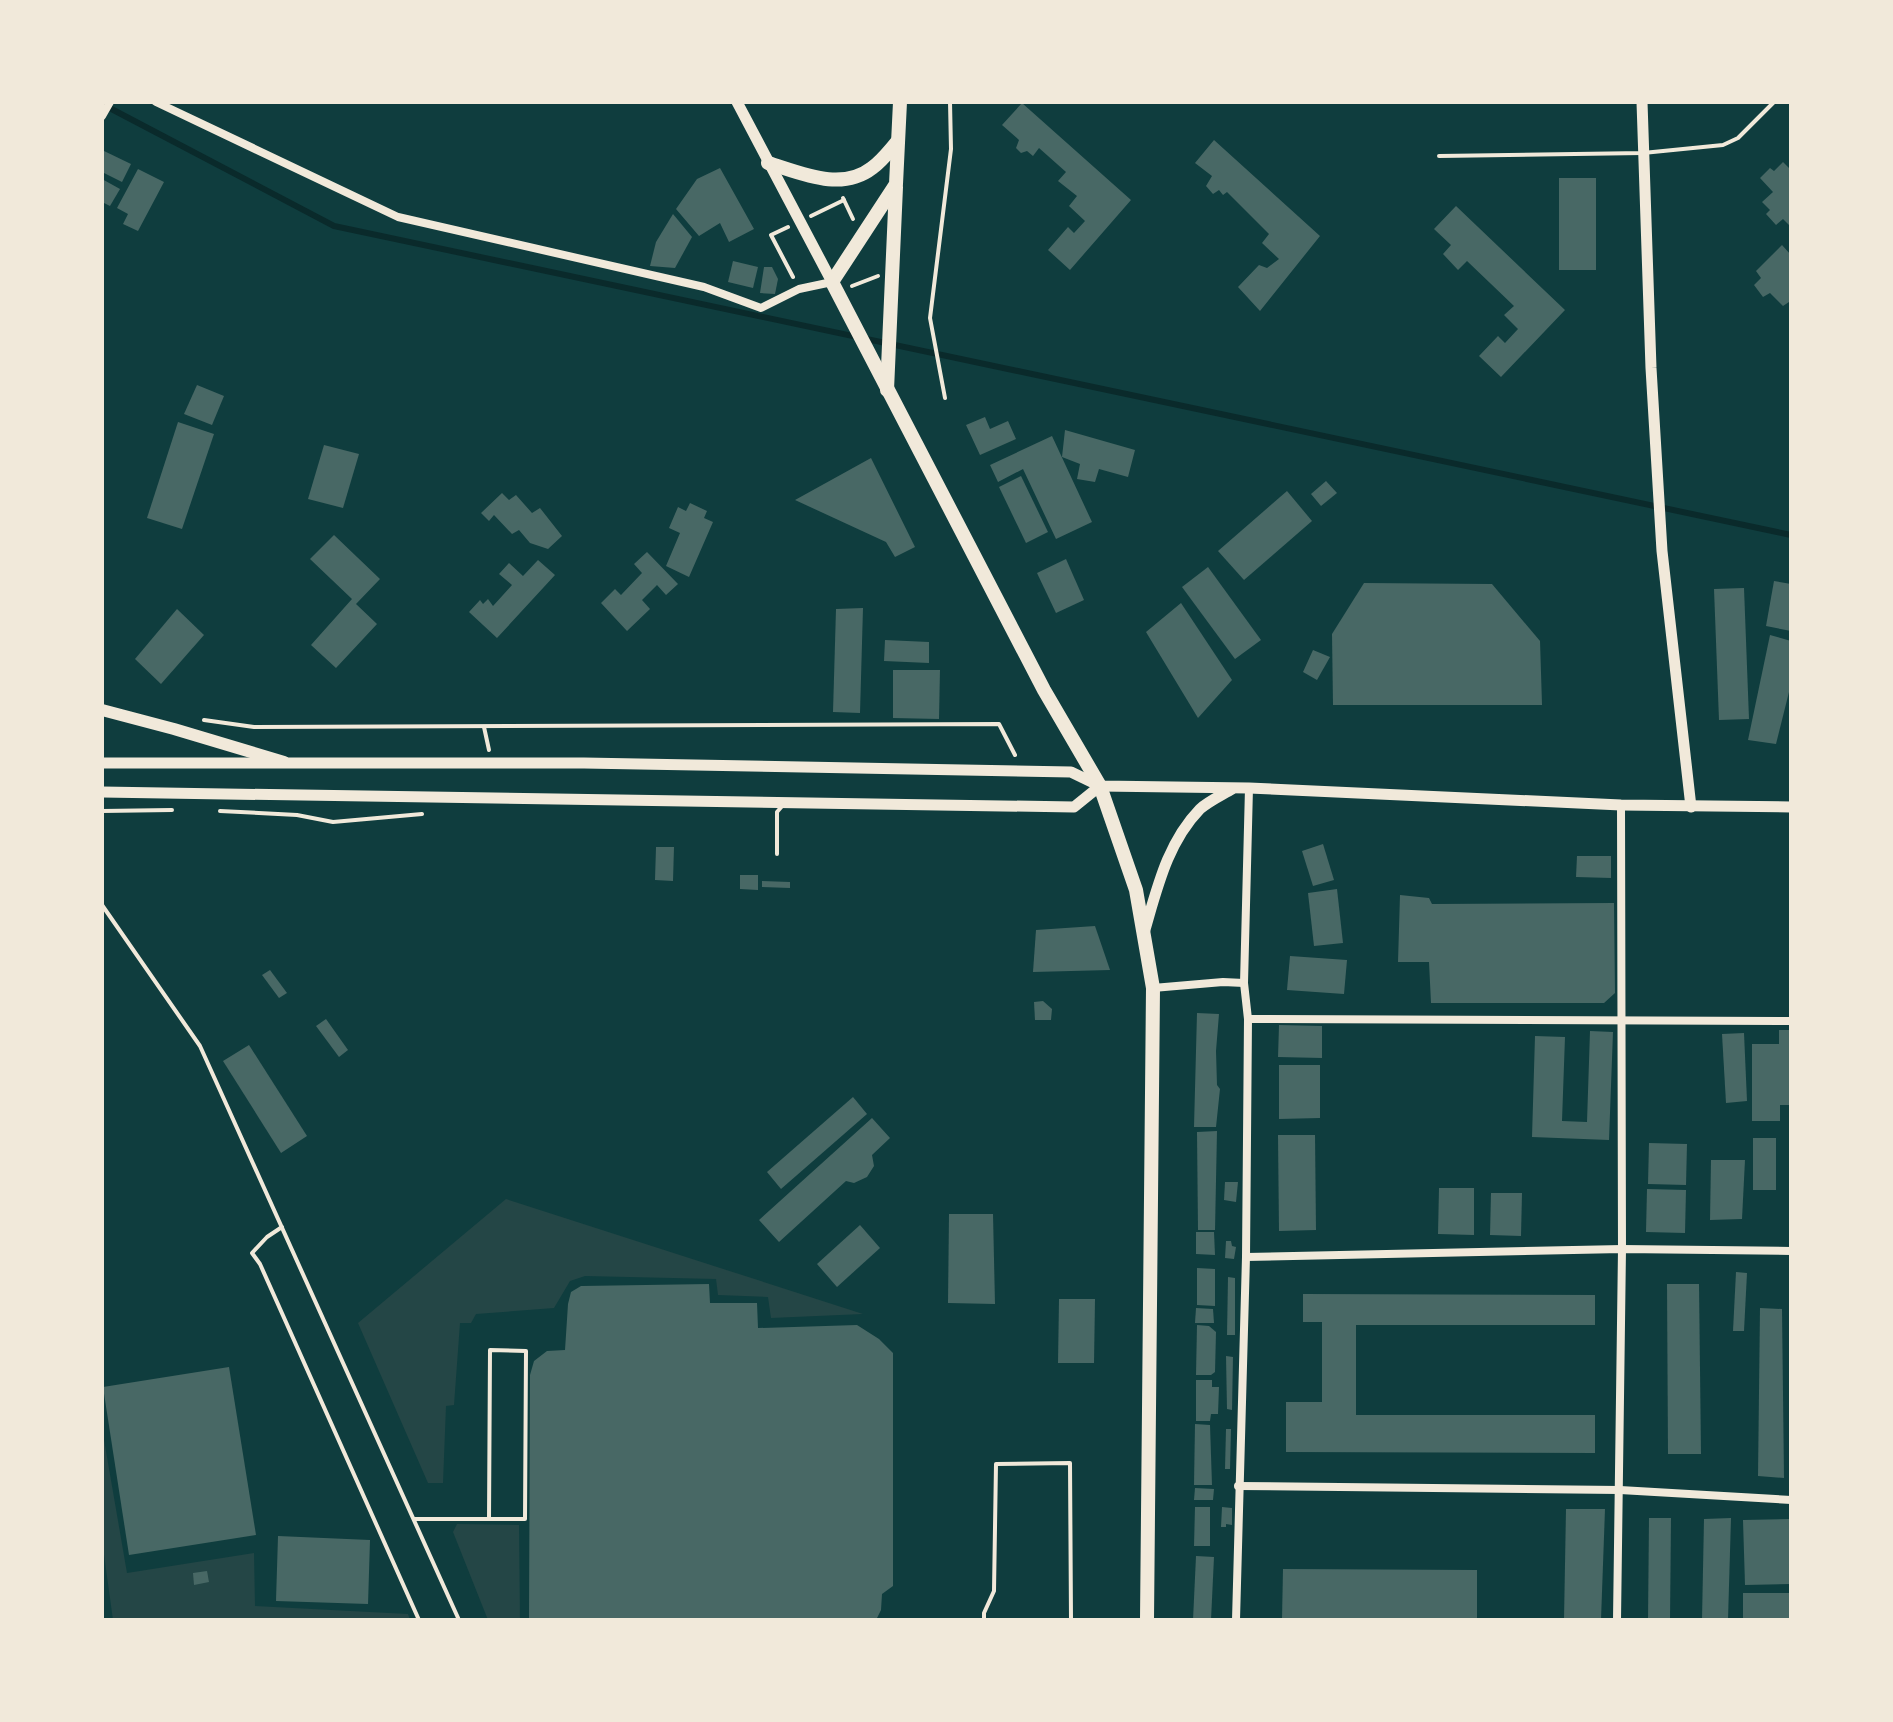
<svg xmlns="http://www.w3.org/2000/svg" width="1893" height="1722" font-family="Rubik,sans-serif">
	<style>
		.green { fill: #244646 }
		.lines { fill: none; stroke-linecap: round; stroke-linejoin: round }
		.stream { stroke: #0a2a2b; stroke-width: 6 }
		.building { fill: #486865 }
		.path { stroke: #f1e9da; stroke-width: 4 }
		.service { stroke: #f1e9da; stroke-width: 4 }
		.minor { stroke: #f1e9da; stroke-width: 8 }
		.tertiary { stroke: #f1e9da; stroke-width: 11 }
		.secondary { stroke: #f1e9da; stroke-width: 12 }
		.primary { stroke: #f1e9da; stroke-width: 14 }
	</style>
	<rect width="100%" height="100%" fill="#0f3d3e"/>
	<g class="green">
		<polygon points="506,1199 863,1314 771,1318 768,1297 718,1295 716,1279 585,1276 570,1281 554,1308 476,1314 471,1323 460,1323 454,1405 446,1406 443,1483 428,1483 358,1323"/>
		<polygon points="102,1428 127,1573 254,1553 255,1606 408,1614 410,1620 113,1620 102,1540"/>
		<polygon points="457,1524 519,1525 520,1620 488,1620 453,1532"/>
	</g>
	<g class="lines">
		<polyline class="stream" points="102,104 334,226 1791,535"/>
	</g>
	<g class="building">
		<polygon points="1022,103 1131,200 1070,270 1048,250 1068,227 1074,233 1085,221 1069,206 1077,196 1058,181 1066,172 1039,148 1033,156 1027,151 1021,153 1016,148 1019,140 1002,125"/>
		<polygon points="1214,140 1320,236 1260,311 1238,287 1259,265 1267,268 1279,259 1262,243 1269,234 1227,192 1223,195 1219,190 1213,194 1206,186 1212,176 1195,163"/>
		<polygon points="102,150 131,164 122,182 102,172"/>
		<polygon points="1783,162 1791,170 1791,227 1783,219 1776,225 1766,214 1770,210 1762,202 1773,192 1760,178 1770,168 1774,171"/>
		<polygon points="720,168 754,229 729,242 720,223 699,236 676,209 697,179"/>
		<polygon points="138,169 164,182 138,231 123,224 128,214 117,208"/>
		<rect x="1559" y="178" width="37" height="92"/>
		<polygon points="102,179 120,189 110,206 102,202"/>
		<polygon points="1456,206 1565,310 1501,377 1479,356 1498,336 1505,343 1518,329 1504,315 1514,306 1467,261 1458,270 1443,254 1451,245 1434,229"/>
		<polygon points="673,214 692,237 675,268 650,266 656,242"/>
		<polygon points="1782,245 1791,255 1791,305 1789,302 1783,306 1770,293 1763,297 1754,285 1761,278 1756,271"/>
		<polygon points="733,261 758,267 753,288 728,282"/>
		<polygon points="764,267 772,267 778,279 775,294 760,293"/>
		<polygon points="197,385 224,396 212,425 184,414"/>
		<polygon points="985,417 990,429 1008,421 1016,439 980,455 966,425"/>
		<polygon points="178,422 214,434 182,529 147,518"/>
		<polygon points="1065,430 1135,450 1128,477 1099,469 1095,482 1077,479 1080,464 1062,457"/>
		<polygon points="1052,436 1092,522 1056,539 1023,469 998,482 990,465"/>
		<polygon points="324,445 359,454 343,508 308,499"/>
		<polygon points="871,458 915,547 895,557 886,542 795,500"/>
		<polygon points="1021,476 1048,532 1026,543 999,487"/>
		<polygon points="1326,481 1337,493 1321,506 1311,494"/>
		<polygon points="1287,491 1312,521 1244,580 1218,551"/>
		<polygon points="502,493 509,500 516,495 532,513 540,508 562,536 548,549 530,543 519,530 512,534 494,515 489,521 481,513"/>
		<polygon points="690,503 707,511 704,518 713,522 689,577 666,566 680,533 669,528 678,507 686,511"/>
		<polygon points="334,535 380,579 356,604 377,624 336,668 311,645 352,599 310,559"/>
		<polygon points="647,552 678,584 666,595 657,585 642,600 650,609 627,631 601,603 615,589 621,595 642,573 634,564"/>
		<polygon points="1066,559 1084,600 1056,613 1037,573"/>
		<polygon points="538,560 555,575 497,638 469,612 480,600 483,604 488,599 493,606 512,585 499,574 509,563 523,576"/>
		<polygon points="1208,567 1261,640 1235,659 1182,587"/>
		<polygon points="1774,581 1791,584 1791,631 1766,626"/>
		<polygon points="1364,583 1492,584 1540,641 1542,705 1333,705 1332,634"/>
		<polygon points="1744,588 1749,719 1719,720 1714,589"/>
		<polygon points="1181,603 1232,680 1198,718 1146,632"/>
		<polygon points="863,608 860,713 833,712 836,609"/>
		<polygon points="177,609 204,635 161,684 135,659"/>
		<polygon points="1770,635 1791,641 1791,684 1776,744 1748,740"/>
		<polygon points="885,640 929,642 929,663 884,661"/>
		<polygon points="1313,650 1330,657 1317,680 1303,672"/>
		<polygon points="893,670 940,670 939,719 893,718"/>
		<polygon points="1323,844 1334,880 1313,886 1302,851"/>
		<polygon points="656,847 674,847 673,881 655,880"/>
		<polygon points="1577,856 1611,856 1611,878 1576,877"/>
		<polygon points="740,875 758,875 758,890 740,889"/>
		<polygon points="762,881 790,882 790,888 762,887"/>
		<polygon points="1337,889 1343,943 1314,946 1308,893"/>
		<polygon points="1400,895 1429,898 1432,904 1614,903 1615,993 1604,1003 1431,1003 1429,962 1398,962"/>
		<polygon points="1095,926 1110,970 1033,972 1036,930"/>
		<polygon points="1290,956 1347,960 1344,994 1287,990"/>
		<polygon points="270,970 287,993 279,998 262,975"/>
		<polygon points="1043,1001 1052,1009 1051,1020 1035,1020 1034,1002"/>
		<polygon points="1197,1013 1219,1014 1216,1051 1217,1085 1220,1089 1216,1127 1194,1127"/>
		<polygon points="326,1019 348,1050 339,1057 316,1026"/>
		<polygon points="1279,1025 1322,1026 1322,1058 1278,1057"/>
		<polygon points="1779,1030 1791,1030 1791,1105 1780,1105 1780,1121 1752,1121 1752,1044 1779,1044"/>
		<polygon points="1590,1031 1613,1032 1609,1140 1532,1137 1535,1036 1565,1037 1562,1121 1587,1122"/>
		<polygon points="1744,1033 1747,1101 1726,1103 1722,1034"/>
		<polygon points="249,1045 307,1136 281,1153 223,1061"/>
		<polygon points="1279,1065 1320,1065 1320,1118 1279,1119"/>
		<polygon points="853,1097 867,1114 781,1189 767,1172"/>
		<polygon points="872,1118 890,1138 872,1155 874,1166 867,1177 854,1183 846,1181 779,1242 759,1220"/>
		<polygon points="1217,1131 1215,1230 1198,1230 1197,1132"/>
		<polygon points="1278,1135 1315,1135 1316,1230 1279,1231"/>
		<rect x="1753" y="1138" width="23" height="52"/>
		<polygon points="1649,1143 1687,1144 1686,1185 1648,1184"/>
		<polygon points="1711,1160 1745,1160 1742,1219 1710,1220"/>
		<polygon points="1225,1182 1238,1182 1236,1202 1224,1200"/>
		<polygon points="1439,1188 1474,1188 1474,1235 1438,1234"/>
		<polygon points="1647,1189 1686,1190 1685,1233 1646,1232"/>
		<polygon points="1491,1193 1522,1193 1521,1236 1490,1235"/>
		<polygon points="949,1214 993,1214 995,1304 948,1303"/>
		<polygon points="860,1225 880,1248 837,1287 817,1264"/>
		<polygon points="1196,1232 1214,1232 1215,1255 1196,1254"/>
		<polygon points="1226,1241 1231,1241 1232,1246 1236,1247 1234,1259 1225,1258"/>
		<polygon points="1197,1268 1215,1269 1215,1306 1197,1305"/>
		<polygon points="1736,1272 1747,1273 1744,1331 1733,1331"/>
		<polygon points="1228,1277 1235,1278 1235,1335 1227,1335"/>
		<polygon points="709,1284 710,1303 757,1303 758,1328 857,1325 879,1339 893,1353 893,1586 882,1594 881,1610 876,1620 529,1620 530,1375 534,1361 547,1351 565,1350 568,1304 571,1292 581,1286"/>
		<polygon points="1667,1284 1699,1284 1701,1454 1668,1454"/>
		<polygon points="1303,1294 1595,1295 1595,1325 1356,1325 1356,1415 1595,1415 1595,1453 1286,1452 1286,1402 1322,1402 1322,1322 1303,1322"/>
		<polygon points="1059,1299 1095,1299 1094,1363 1058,1363"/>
		<polygon points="1196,1308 1213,1309 1214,1323 1195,1323"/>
		<polygon points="1760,1308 1782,1309 1784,1478 1758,1476"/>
		<polygon points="1197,1325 1209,1326 1216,1332 1215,1372 1211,1375 1196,1375"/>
		<polygon points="1226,1356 1233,1357 1232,1410 1227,1409"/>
		<polygon points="229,1367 256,1535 129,1555 103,1387"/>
		<polygon points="1196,1380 1212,1380 1212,1387 1219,1387 1218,1414 1211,1414 1210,1421 1196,1421"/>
		<polygon points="1195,1424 1210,1425 1212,1485 1194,1485"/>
		<polygon points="1226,1429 1231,1429 1230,1469 1225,1469"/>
		<polygon points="1195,1488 1214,1489 1213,1500 1194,1500"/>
		<polygon points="1195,1507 1210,1507 1210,1546 1194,1546"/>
		<polygon points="1222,1507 1232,1508 1232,1525 1226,1524 1226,1527 1221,1527"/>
		<polygon points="1566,1509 1605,1509 1601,1620 1564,1620"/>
		<polygon points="1649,1518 1671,1518 1670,1620 1648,1620"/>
		<polygon points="1731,1518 1728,1620 1702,1620 1704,1519"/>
		<polygon points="1791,1519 1791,1584 1745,1585 1743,1520"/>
		<polygon points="278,1536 370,1540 368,1604 276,1601"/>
		<polygon points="1196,1556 1214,1557 1211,1620 1193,1620"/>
		<polygon points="1283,1569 1477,1570 1477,1620 1282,1619"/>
		<polygon points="207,1571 209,1582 194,1585 193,1573"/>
		<rect x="1743" y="1593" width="48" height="27"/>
	</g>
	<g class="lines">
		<g class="path">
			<polyline points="843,198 853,219"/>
			<polyline points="811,216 844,200"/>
			<polyline points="788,227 771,235 793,277"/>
			<polyline points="852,286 878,276"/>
			<polyline points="945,398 930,318 951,149 950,102"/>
			<polyline points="204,720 254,727 999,724 1015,755"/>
			<polyline points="484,727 489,750"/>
			<polyline points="102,811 172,810"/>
			<polyline points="220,811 297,815 333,822 422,814"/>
		</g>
		<g class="service">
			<polyline points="1439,156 1643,153 1723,145 1738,138 1774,102"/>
			<polyline points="777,854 777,812 783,805"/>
			<polyline points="102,905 200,1046 459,1620"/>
			<polyline points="282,1227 267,1237 252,1253 260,1264 419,1620"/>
			<polyline points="414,1519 525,1519 526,1351 490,1350 489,1519"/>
			<polyline points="984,1620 984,1613 994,1591 996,1464 1070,1463 1071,1620"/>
		</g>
		<g class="minor">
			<polyline points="156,102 398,217 704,287 761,308 799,289 832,282"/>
			<polyline points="102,116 110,102"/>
			<polyline points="1153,988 1223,982 1244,983"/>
			<polyline points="1248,1019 1791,1021"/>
			<polyline points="1246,1257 1622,1249 1791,1251"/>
			<polyline points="1238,1486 1620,1490 1791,1500"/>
			<polyline points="1236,1620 1246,1257 1248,1019 1244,983 1249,788"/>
			<polyline points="1617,1620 1622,1249 1621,805"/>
		</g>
		<g class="tertiary">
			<polyline points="737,102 832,282"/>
			<polyline points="1642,102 1651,368 1662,551 1691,807"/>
			<polyline points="102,763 584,763 1071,772 1100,786 1249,788 1621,805 1791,807"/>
			<polyline points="102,792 1074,807 1100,786"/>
			<path d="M1144,933C1157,889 1167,843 1200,809C1209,801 1222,795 1232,789"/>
		</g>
		<polyline class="secondary" points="102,710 174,729 284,762"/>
		<g class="primary">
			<polyline points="900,102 896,184 832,282 1044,690 1100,786 1136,890 1153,988 1147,1620"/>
			<path d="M768,163C801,173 841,192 872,168C882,161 890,150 898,141"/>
			<polyline points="887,390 896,187"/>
		</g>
	</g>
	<rect width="1893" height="1722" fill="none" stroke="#f1e9da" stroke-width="208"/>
</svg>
